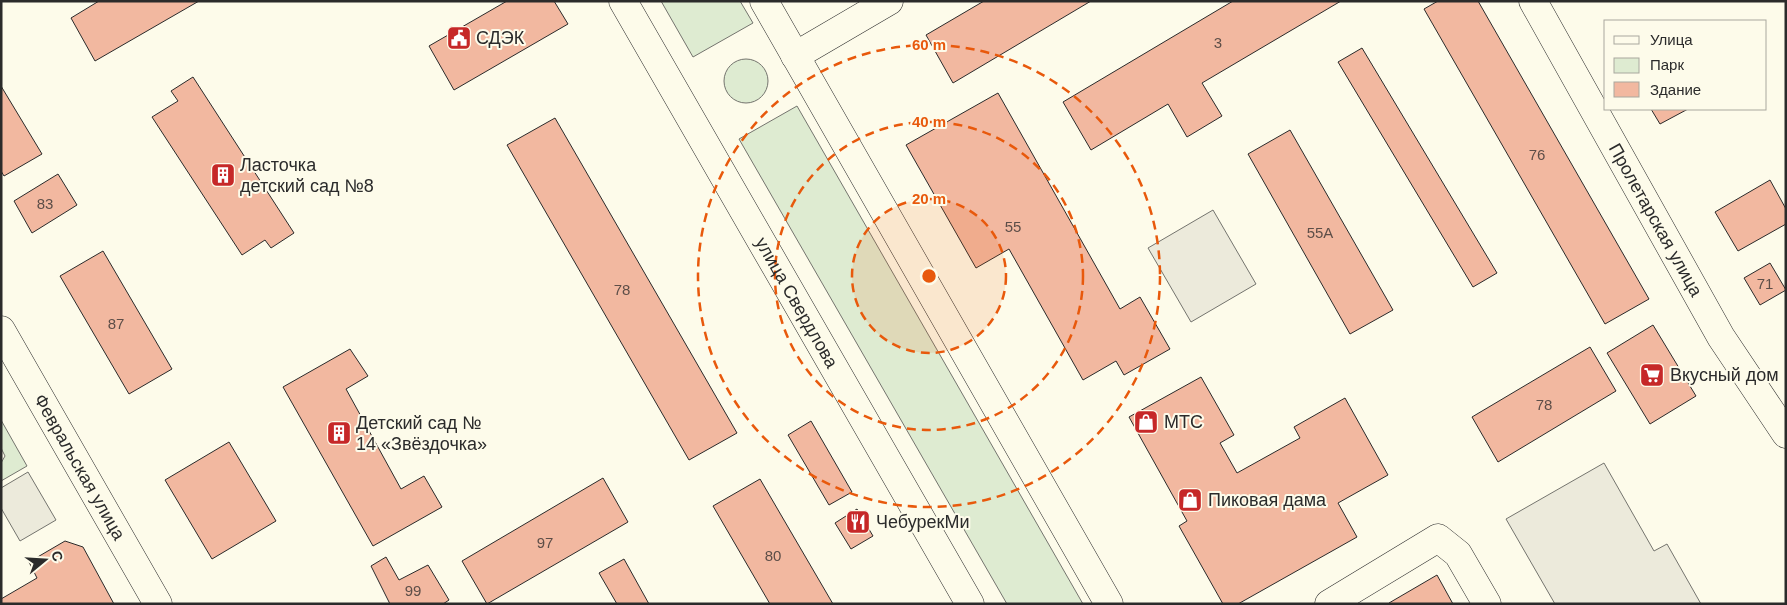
<svg xmlns="http://www.w3.org/2000/svg" width="1787" height="605" font-family="Arial,sans-serif">
	<style>
		.green { fill: #deebd1; stroke: #74746e }
		.parking { fill: #eceadb; stroke: #74746e }
		.building { fill: #f2b8a0; stroke: #2b2b2b }
		.lines { fill: none; stroke-linecap: round; stroke-linejoin: round }
		.minor-casing { stroke: #2b2b2b; stroke-width: 29 }
		.major-casing { stroke: #2b2b2b; stroke-width: 29 }
		.minor { stroke: #fdfbea; stroke-width: 28 }
		.major { stroke: #fdfbea; stroke-width: 28 }
		.ring { fill: none; stroke: #e8590c; stroke-width: 2.5; stroke-dasharray: 9 6 }
		.labels { text-anchor: middle; dominant-baseline: central; stroke-width: 4; stroke-linejoin: round; paint-order: stroke }
		.number-label { font-size: 15px; fill: #5d4e48 }
		.poi-label { font-size: 18px; fill: #2b2b2b; stroke: #fdfbea; text-anchor: start }
		.street-label { font-size: 18px; fill: #2b2b2b; stroke: #fdfbea }
		.centre { fill: #e8590c; stroke: #fdfbea; stroke-width: 2.5 }
		.ring-label { font-size: 15px; text-anchor: middle; font-weight: bold; fill: #e8590c; stroke: #fdfbea; stroke-width: 4; stroke-linejoin: round; paint-order: stroke }
	</style>
	<rect width="100%" height="100%" fill="#fdfbea"/>
	<g class="green">
		<polygon points="661,1 740,1 753,23 693,57"/>
		<circle cx="746" cy="81" r="22"/>
		<polygon points="797,106 1083,604 1007,604 739,139"/>
		<polygon points="1,420 27,466 1,481 1,463 5,456 1,448"/>
	</g>
	<g class="parking">
		<polygon points="1213,210 1256,284 1191,322 1148,248"/>
		<polygon points="1604,463 1654,551 1667,544 1701,604 1555,604 1506,519"/>
		<polygon points="28,472 56,520 20,541 1,508 1,488"/>
	</g>
	<g class="building">
		<polygon points="99,1 199,1 95,61 71,18"/>
		<polygon points="507,1 554,1 568,24 454,90 429,46"/>
		<polygon points="984,1 1091,1 953,83 926,35"/>
		<polygon points="1233,1 1341,1 1202,83 1222,116 1187,137 1168,104 1091,150 1063,102"/>
		<polygon points="1438,1 1478,1 1649,299 1605,324 1424,9"/>
		<polygon points="1362,48 1497,273 1473,287 1338,62"/>
		<polygon points="193,77 294,233 271,248 265,240 242,255 152,117 178,101 171,91"/>
		<polygon points="1,86 42,154 4,176 1,171"/>
		<polygon points="998,93 1120,309 1140,297 1170,349 1124,375 1116,361 1083,380 1009,249 976,268 906,145"/>
		<polygon points="1651,109 1688,109 1660,124"/>
		<polygon points="555,118 737,433 689,460 507,145"/>
		<polygon points="1290,130 1393,310 1350,334 1248,154"/>
		<polygon points="58,174 77,205 32,233 14,201"/>
		<polygon points="1770,180 1786,209 1786,224 1738,251 1715,212"/>
		<polygon points="103,251 172,369 129,394 60,276"/>
		<polygon points="1770,263 1786,290 1760,305 1744,278"/>
		<polygon points="1653,325 1696,396 1650,424 1607,353"/>
		<polygon points="1590,347 1616,391 1498,462 1472,417"/>
		<polygon points="350,349 368,376 346,389 401,489 424,476 442,507 373,546 283,387"/>
		<polygon points="1201,377 1234,435 1220,443 1237,473 1300,438 1294,427 1345,398 1388,475 1338,503 1357,537 1238,604 1223,604 1179,526 1187,521 1129,417"/>
		<polygon points="811,421 852,492 829,505 788,435"/>
		<polygon points="229,442 276,521 212,559 165,480"/>
		<polygon points="603,478 628,522 487,604 462,561"/>
		<polygon points="760,479 833,604 770,604 713,506"/>
		<polygon points="857,509 873,536 851,549 835,523"/>
		<polygon points="65,541 83,547 114,604 1,604 1,599 37,578 29,562"/>
		<polygon points="386,557 399,580 428,565 449,600 443,604 390,604 371,566"/>
		<polygon points="624,559 649,604 617,604 599,573"/>
		<polygon points="1437,575 1453,604 1389,604 1389,603"/>
	</g>
	<g class="lines">
		<defs>
			<g id="minor">
				<path id="s1" d="M1533,1L1721,337L1786,434"/>
				<polyline points="795,56 889,1"/>
				<path id="s2" d="M1,330L158,604"/>
				<polyline points="1329,604 1438,538 1458,554 1487,604"/>
			</g>
			<g id="major">
				<path id="s3" d="M623,1L970,604"/>
				<polyline points="764,1 1109,604"/>
			</g>
		</defs>
		<use href="#minor" class="minor-casing"/>
		<use href="#major" class="major-casing"/>
		<use href="#minor" class="minor"/>
		<use href="#major" class="major"/>
	</g>
	<circle cx="929" cy="276" r="77" fill="#e8590c" fill-opacity=".12"/>
	<g class="ring">
		<circle cx="929" cy="276" r="77"/>
		<circle cx="929" cy="276" r="154"/>
		<circle cx="929" cy="276" r="231"/>
	</g>
	<defs>
		<symbol id="civic-square" viewBox="-11 -11 22 22"><rect x="-9" y="-9" width="18" height="18" rx="4" fill="#c62828" stroke="#fdfbea"/><path d="M-.6-6.5H3V-4.5H.6V-3L4-1V1h2V6H-6V1h2V-1L-.6-3ZM-1.2 2.5V6h2.4V2.5Z" fill="#fff"/></symbol>
		<symbol id="building-square" viewBox="-11 -11 22 22"><rect x="-9" y="-9" width="18" height="18" rx="4" fill="#c62828" stroke="#fdfbea"/><path d="M-4-6H4V6H1V3H-1V6H-4ZM-2.5-4.3h1.7v1.8h-1.7ZM.8-4.3h1.7v1.8H.8ZM-2.5-1h1.7V.8h-1.7ZM.8-1h1.7V.8H.8Z" fill="#fff"/></symbol>
		<symbol id="supermarket-square" viewBox="-11 -11 22 22"><rect x="-9" y="-9" width="18" height="18" rx="4" fill="#c62828" stroke="#fdfbea"/><path d="M-6-5.5h2.5l.6 2H6L4.5 2H-2.5L-4.4-4H-6ZM-1.5 3.2a1.3 1.3 0 1 0 .1 0ZM3 3.2a1.3 1.3 0 1 0 .1 0Z" fill="#fff"/></symbol>
		<symbol id="shop-square" viewBox="-11 -11 22 22"><rect x="-9" y="-9" width="18" height="18" rx="4" fill="#c62828" stroke="#fdfbea"/><path d="M-5-2.5h2.3a2.7 3.5 0 0 1 5.4 0H5L5.5 6h-11ZM-1.5-2.5h3a1.5 2.3 0 0 0-3 0Z" fill="#fff"/></symbol>
		<symbol id="restaurant-square" viewBox="-11 -11 22 22"><rect x="-9" y="-9" width="18" height="18" rx="4" fill="#c62828" stroke="#fdfbea"/><path d="M-5-6h1v4h1v-4h1v4h1v-4h1v5L-1.5 .5V6h-2V.5L-5-1ZM5-6V6H3V1.5H1.5Q1.5-4 5-6Z" fill="#fff"/></symbol>
	</defs>
	<g fill-rule="evenodd">
		<use href="#civic-square" x="445" y="24" width="28" height="28"/>
		<use href="#building-square" x="209" y="161" width="28" height="28"/>
		<use href="#supermarket-square" x="1638" y="361" width="28" height="28"/>
		<use href="#shop-square" x="1132" y="408" width="28" height="28"/>
		<use href="#building-square" x="325" y="419" width="28" height="28"/>
		<use href="#shop-square" x="1176" y="486" width="28" height="28"/>
		<use href="#restaurant-square" x="844" y="508" width="28" height="28"/>
	</g>
	<g class="labels">
		<g class="number-label">
			<text x="1218" y="42">3</text>
			<text x="1537" y="154">76</text>
			<text x="45" y="203">83</text>
			<text x="1013" y="226">55</text>
			<text x="1320" y="232">55А</text>
			<text x="1765" y="283">71</text>
			<text x="622" y="289">78</text>
			<text x="116" y="323">87</text>
			<text x="1544" y="404">78</text>
			<text x="545" y="542">97</text>
			<text x="773" y="555">80</text>
			<text x="413" y="590">99</text>
		</g>
		<g class="poi-label">
			<text x="476" y="38">СДЭК</text>
			<text x="240" y="165">Ласточка<tspan x="240" dy="21">детский сад №8</tspan></text>
			<text x="1670" y="375">Вкусный дом</text>
			<text x="1164" y="422">МТС</text>
			<text x="356" y="423">Детский сад №<tspan x="356" dy="21">14 «Звёздочка»</tspan></text>
			<text x="1208" y="500">Пиковая дама</text>
			<text x="876" y="522">ЧебурекМи</text>
		</g>
		<g class="street-label">
			<text stroke="none"><textPath href="#s1" startOffset="251">Пролетарская улица</textPath></text>
			<text stroke="none"><textPath href="#s3" startOffset="348">улица Свердлова</textPath></text>
			<text stroke="none"><textPath href="#s2" startOffset="158">Февральская улица</textPath></text>
		</g>
	</g>
	<circle cx="929" cy="276" r="8" class="centre"/>
	<g class="ring-label">
		<text x="929" y="50">60 m</text>
		<text x="929" y="127">40 m</text>
		<text x="929" y="204">20 m</text>
	</g>
	<rect width="1787" height="605" fill="none" stroke="#2b2b2b" stroke-width="5"/>
	<rect x="1604" y="20" width="162" height="90" fill="#fdfbea" stroke="#a9a89e"/>
	<rect x="1614" y="36" width="25" height="8" fill="#fdfbea" stroke="#a9a89e"/>
	<text x="1650" y="45" font-size="15" fill="#2b2b2b">Улица</text>
	<rect x="1614" y="58" width="25" height="15" fill="#deebd1" stroke="#a9a89e"/>
	<text x="1650" y="70" font-size="15" fill="#2b2b2b">Парк</text>
	<rect x="1614" y="82" width="25" height="15" fill="#f2b8a0" stroke="#a9a89e"/>
	<text x="1650" y="95" font-size="15" fill="#2b2b2b">Здание</text>
	<g transform="translate(45 560) rotate(72)" stroke="#fdfbea" stroke-width="4" paint-order="stroke">
	<path d="M0-4L9 19L0 12L-9 19Z" fill="#2b2b2b"/>
	<text y="-8" font-size="14" font-weight="bold" text-anchor="middle" fill="#2b2b2b">С</text>
	</g>
</svg>
